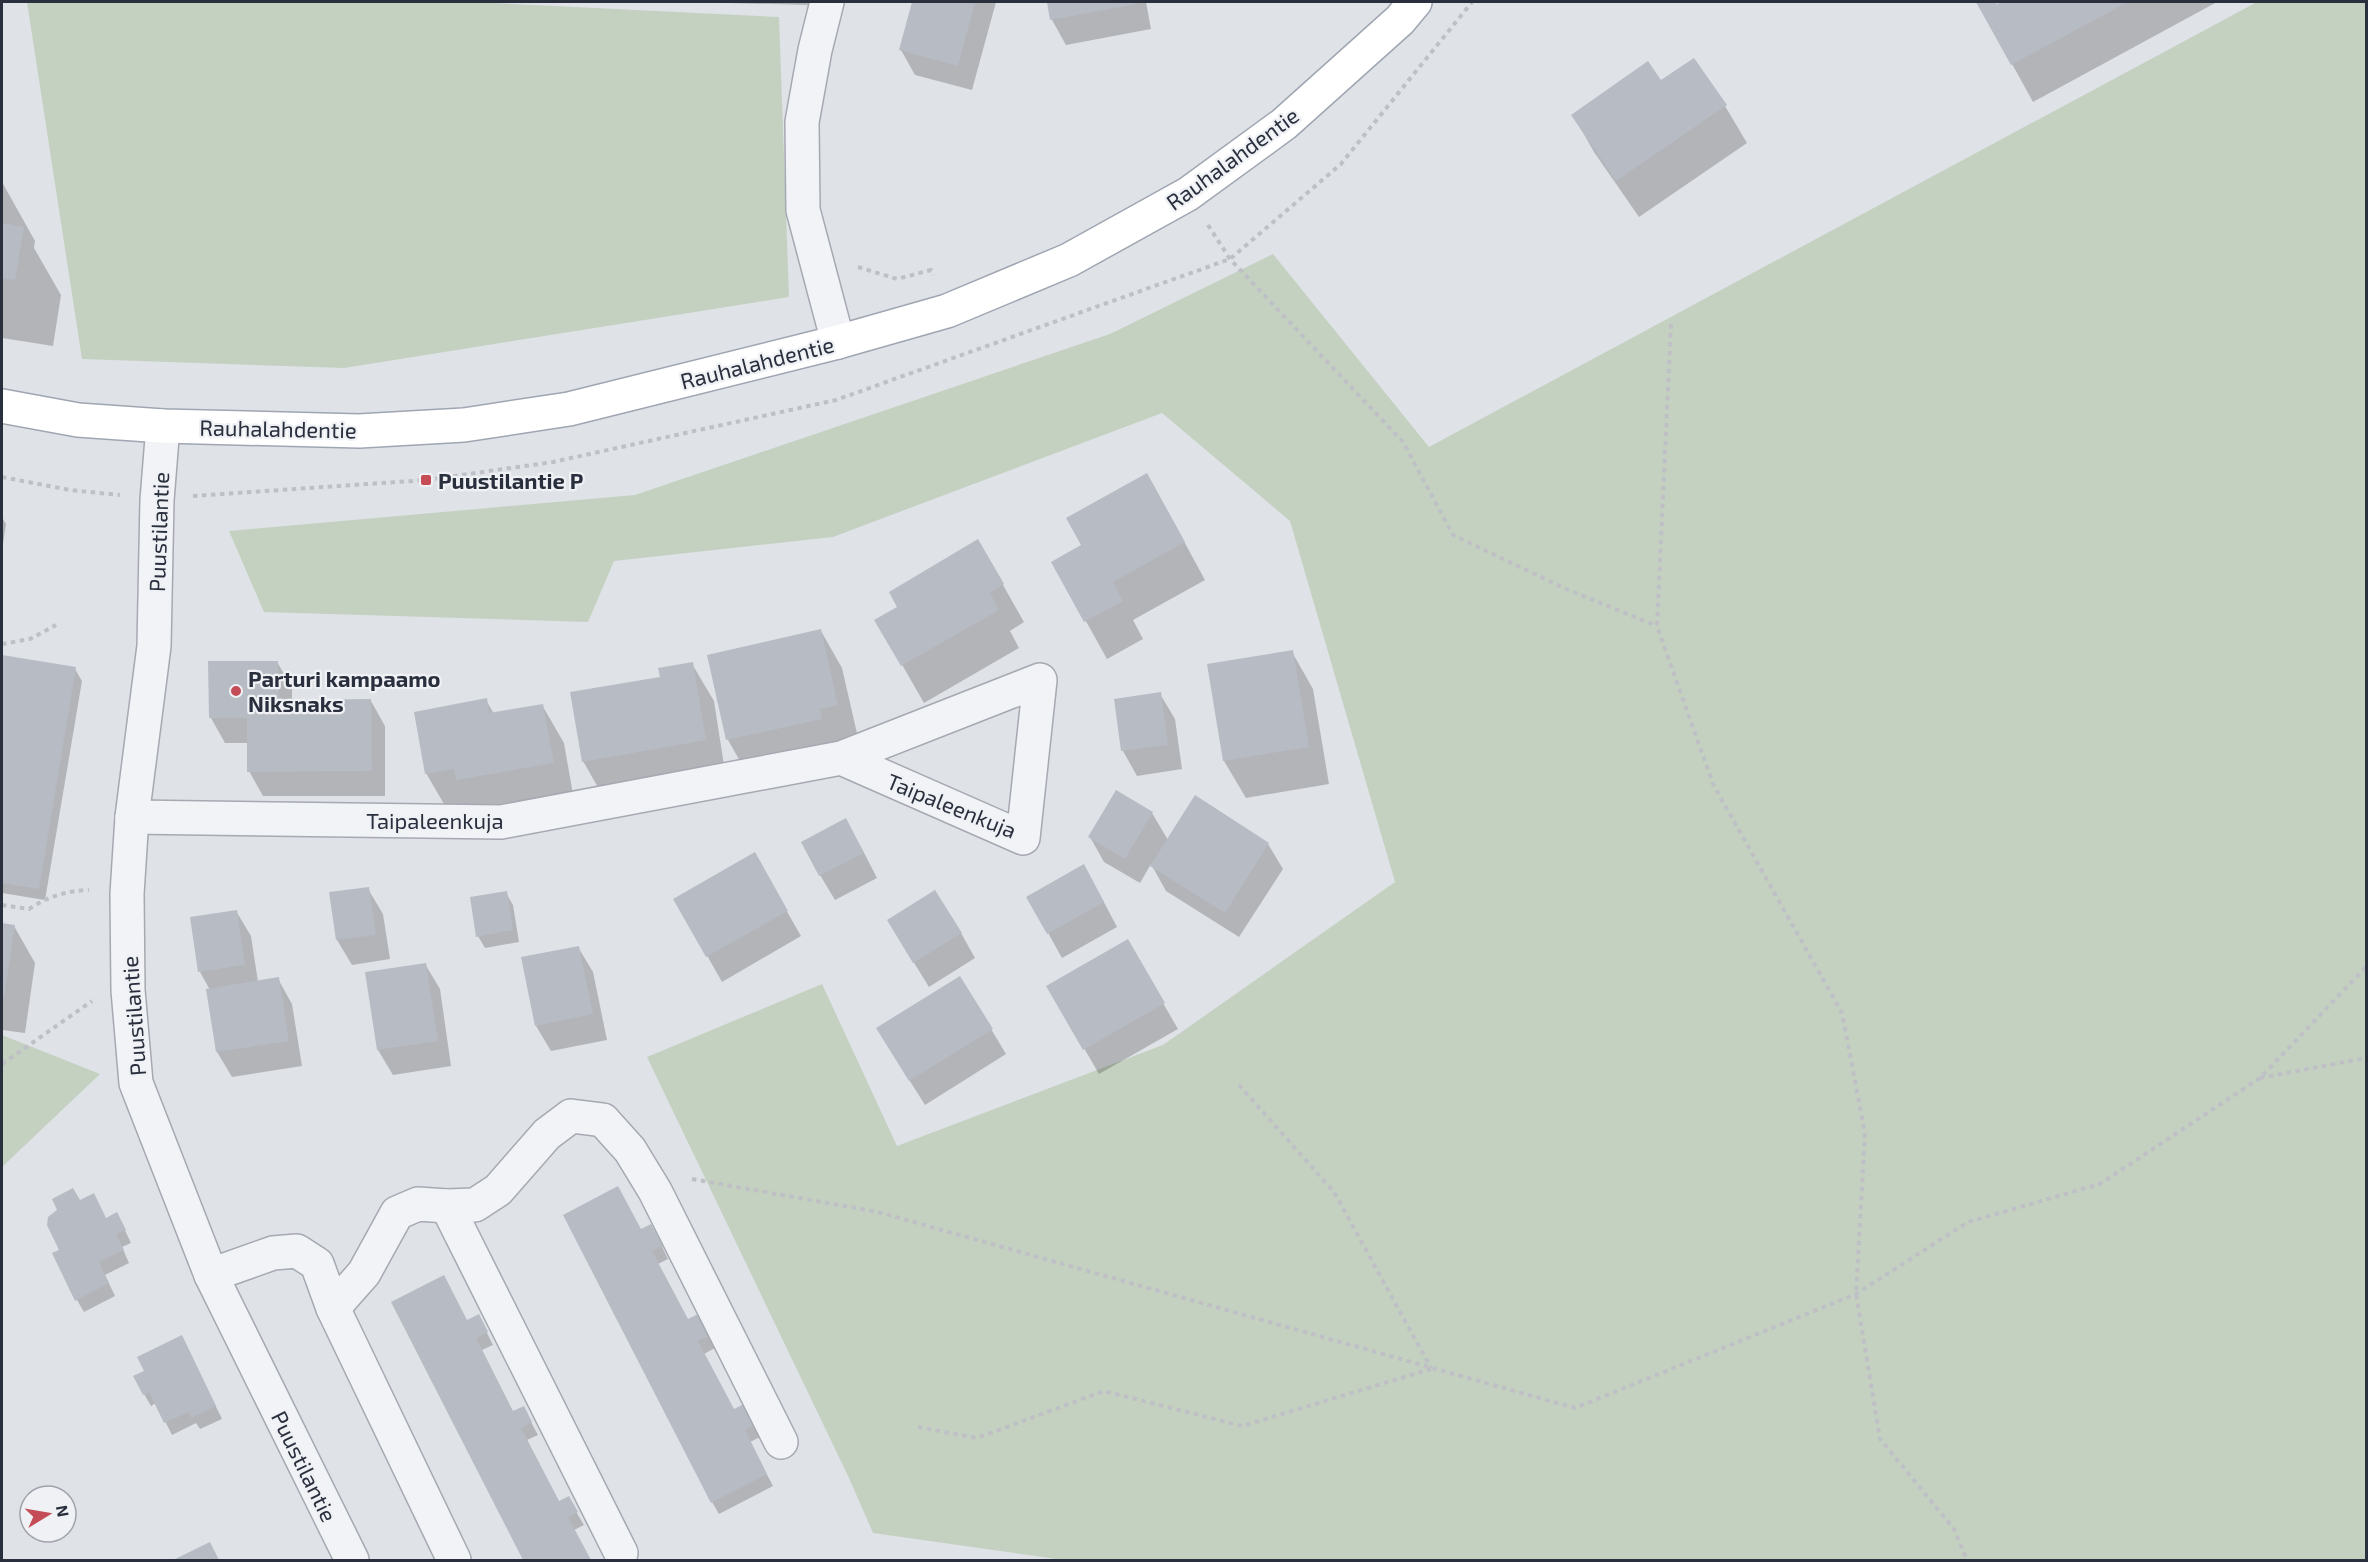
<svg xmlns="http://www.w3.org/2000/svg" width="2368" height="1562" font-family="'Exo 2',sans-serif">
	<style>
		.green { fill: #c4d1c1 }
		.shadow { fill: #0003 }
		.building { fill: #b7bbc4 }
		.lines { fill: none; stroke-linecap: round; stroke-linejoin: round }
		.minor-casing { stroke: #a5a9b1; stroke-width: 36 }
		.major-casing { stroke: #9fa6b2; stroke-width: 36 }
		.path { stroke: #bec0c6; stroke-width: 4; stroke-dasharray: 4.5 4.5; stroke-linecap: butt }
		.minor { stroke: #f2f3f6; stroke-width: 33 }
		.major { stroke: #fff; stroke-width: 33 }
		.poi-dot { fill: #c44c57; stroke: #eff1f5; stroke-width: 2 }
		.labels { text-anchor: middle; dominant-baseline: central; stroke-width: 4.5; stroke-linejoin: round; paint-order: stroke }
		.street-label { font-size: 22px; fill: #292f3d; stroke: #eff1f5 }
		.poi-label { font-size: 22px; font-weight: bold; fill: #292f3d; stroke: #eff1f5; text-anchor: start }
	</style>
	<rect width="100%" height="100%" fill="#dfe2e7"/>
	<g class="green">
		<polygon points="27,2 473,2 779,17 789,297 344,368 82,359"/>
		<polygon points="2257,2 2366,2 2366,1560 1063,1560 873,1533 849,1478 647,1057 822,984 897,1146 1163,1045 1395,882 1290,521 1162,413 833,537 614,561 588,622 264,612 229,531 635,495 1110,334 1273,254 1429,447"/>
		<polygon points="2,1035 100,1074 2,1167"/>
	</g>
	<g class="shadow">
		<polygon points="686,2 809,2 809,5"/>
		<polygon points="914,2 996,2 972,90 915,75 901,50"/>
		<polygon points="1049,2 1146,2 1151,29 1066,45 1052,20"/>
		<polygon points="1978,2 1995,2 1997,6 2005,2 2217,2 2033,102"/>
		<polygon points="1661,82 1725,106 1747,143 1639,217 1594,152 1573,115"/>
		<polygon points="2,182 35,241 34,248 61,295 53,346 2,338"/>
		<polygon points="1168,512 1205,580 1133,620 1143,639 1107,659 1053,562"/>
		<polygon points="2,517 6,524 2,551"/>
		<polygon points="978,541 1024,622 1010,631 1019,648 924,703 877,621 899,608"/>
		<polygon points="821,631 842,668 859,742 749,777 728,740 709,656"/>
		<polygon points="1292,652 1313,689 1329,784 1246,798 1224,761 1209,665"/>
		<polygon points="2,656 75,669 82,681 45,900 2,893"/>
		<polygon points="277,662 292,687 292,701 371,701 385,726 385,796 263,796 249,771 249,743 225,743 211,718 210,663"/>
		<polygon points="692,664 714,701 726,778 604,798 583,761 662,678"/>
		<polygon points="1160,694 1175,719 1182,769 1137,776 1123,751"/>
		<polygon points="486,700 494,714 542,705 564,743 574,800 479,817 448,811 426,773"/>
		<polygon points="1152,813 1168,840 1268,844 1283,869 1239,937 1166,891 1151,864 1140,883 1104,862 1090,837"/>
		<polygon points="860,845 877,878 835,900 820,875"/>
		<polygon points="754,854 801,936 722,982 675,899"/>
		<polygon points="368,889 383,914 390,959 352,965 337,940"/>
		<polygon points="1098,891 1117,927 1062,958 1028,897"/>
		<polygon points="506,893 513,905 519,942 485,948 478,936"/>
		<polygon points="236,911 251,936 258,982 278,979 292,1004 302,1066 232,1077 217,1052 208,990 210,990 200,972"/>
		<polygon points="2,924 14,926 35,963 25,1033 2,1030"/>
		<polygon points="961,933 975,958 929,987 903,945"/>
		<polygon points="1127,941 1178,1029 1099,1074 1048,986"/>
		<polygon points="578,947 593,972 607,1040 551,1051 536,1026"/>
		<polygon points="425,964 440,989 451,1066 393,1075 378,1050"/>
		<polygon points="991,1029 1006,1054 925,1105 893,1054"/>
		<polygon points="79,1202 106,1219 123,1226 131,1243 122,1247 129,1263 105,1275 115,1296 84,1312 77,1300 61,1251"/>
		<polygon points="641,1231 658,1238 668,1259 658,1264 688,1321 704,1328 715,1348 704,1354 734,1411 750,1418 760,1437 750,1442 773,1486 719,1514 712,1502"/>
		<polygon points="393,1302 485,1329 493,1345 482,1350 513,1413 530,1420 538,1435 527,1440 559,1502 575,1510 584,1525 574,1530 590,1560 524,1560"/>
		<polygon points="188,1349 222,1419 200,1429 196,1423 172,1435 156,1403 151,1406 144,1394"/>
		<polygon points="209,1544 219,1560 176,1560"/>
	</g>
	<g class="building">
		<polygon points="912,2 975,2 958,66 899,50"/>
		<polygon points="1047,2 1137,2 1137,4 1050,20"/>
		<polygon points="1976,2 1995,2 1997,4 2002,2 2128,2 2011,65"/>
		<polygon points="1694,58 1727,105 1616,181 1571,115 1648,61 1661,80"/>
		<polygon points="2,223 24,227 15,280 2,278"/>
		<polygon points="1147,473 1185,542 1113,582 1123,601 1084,622 1051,562 1081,545 1066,518"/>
		<polygon points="978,539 1004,584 990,593 999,610 901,666 874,620 897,607 889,592"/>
		<polygon points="821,629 838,705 820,709 822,719 726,740 707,655"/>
		<polygon points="1293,650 1309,747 1223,761 1207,664"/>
		<polygon points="2,655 76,667 39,889 2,883"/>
		<polygon points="208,661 278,661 279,700 371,699 372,771 247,772 247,718 209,718"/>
		<polygon points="693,662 706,740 582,762 570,692 660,677 658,668"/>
		<polygon points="1161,692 1168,745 1121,751 1114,699"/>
		<polygon points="487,698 489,713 543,704 554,763 456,780 454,769 425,774 414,712"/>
		<polygon points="1116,790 1153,812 1125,859 1088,837"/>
		<polygon points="1195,795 1269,843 1225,913 1150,866"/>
		<polygon points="846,818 864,853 819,876 801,842"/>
		<polygon points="755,852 788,911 706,957 673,899"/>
		<polygon points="1084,864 1104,902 1047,934 1026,897"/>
		<polygon points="369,887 376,935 336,940 329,892"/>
		<polygon points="935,890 962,933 913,963 887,920"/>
		<polygon points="507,891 513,930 476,937 470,897"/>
		<polygon points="237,910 245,965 198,972 190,917"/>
		<polygon points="2,923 15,925 4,997 2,997"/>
		<polygon points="1128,939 1165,1003 1083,1050 1046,986"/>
		<polygon points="579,946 593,1014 535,1026 521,957"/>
		<polygon points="426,963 438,1041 377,1050 365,972"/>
		<polygon points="960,976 993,1029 909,1081 876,1028"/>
		<polygon points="279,977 289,1041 216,1052 206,989"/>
		<polygon points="618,1186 641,1229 651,1224 663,1246 652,1251 688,1319 698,1314 709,1336 698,1341 734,1409 744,1404 754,1425 745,1430 767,1474 711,1503 563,1215"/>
		<polygon points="73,1188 80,1200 94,1193 106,1218 117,1212 126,1230 116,1234 124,1250 99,1262 109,1283 75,1301 52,1253 59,1250 47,1225 48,1217 57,1210 52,1199"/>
		<polygon points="444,1275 467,1320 479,1314 488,1332 476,1338 513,1411 524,1406 532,1422 521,1428 559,1501 569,1496 578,1512 568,1517 591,1560 523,1560 391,1302"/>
		<polygon points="182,1335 216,1406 191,1418 189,1412 164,1423 149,1392 143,1395 133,1376 144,1371 137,1357"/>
		<polygon points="210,1542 219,1560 173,1560"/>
	</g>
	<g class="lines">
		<defs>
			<g id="minor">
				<polyline points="827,2 815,50 802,122 803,210 838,342"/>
				<polyline points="163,426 157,500 154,646 132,817 127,894 128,990 136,1083 211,1275 352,1560"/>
				<polyline points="132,817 501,822 841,758 1040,680 1023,838 841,758"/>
				<polyline points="447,1206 621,1553"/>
				<polyline points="211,1275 273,1253 297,1251 317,1264 333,1308 454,1560"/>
				<polyline points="333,1308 364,1273 397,1213 418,1204 447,1206 475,1205 498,1190 547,1134 571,1116 603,1120 630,1150 655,1191 781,1442"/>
			</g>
			<polyline id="major" points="2,406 78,420 163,426 359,431 464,425 569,409 838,342 947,311 1069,260 1188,194 1284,124 1400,20 1415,2"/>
		</defs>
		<use href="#minor" class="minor-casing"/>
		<use href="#major" class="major-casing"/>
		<g class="path">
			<polyline points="1208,225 1230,259 1403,442 1453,535 1566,589 1657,626"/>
			<polyline points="858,267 897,279 931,270 933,275"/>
			<polyline points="1671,324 1657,626 1713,784 1842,1013 1865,1133 1856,1294 1880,1439 1954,1529 1967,1560"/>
			<polyline points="2,477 70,490 120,495"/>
			<polyline points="193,496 426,480 553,462 836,400 1230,259 1341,164 1472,2"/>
			<polyline points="2,644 30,639 56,625"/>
			<path d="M2,905L29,909C49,896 66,891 89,890"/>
			<polyline points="2,1064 92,1001"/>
			<polyline points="2260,1078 2366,1058"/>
			<polyline points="1239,1085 1334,1192 1431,1368"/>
			<polyline points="692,1179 878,1212 1575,1408 1856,1294 1968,1222 2100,1184 2260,1078 2366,967"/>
			<polyline points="918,1427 977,1438 1104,1391 1242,1426 1431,1369"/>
		</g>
		<use href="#minor" class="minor"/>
		<use href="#major" class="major"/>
	</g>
	<g class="poi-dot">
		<rect x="420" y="474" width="12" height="12" rx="3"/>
		<circle cx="236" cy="691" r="6"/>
	</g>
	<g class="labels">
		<g class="street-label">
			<text transform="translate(1232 158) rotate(-36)">Rauhalahdentie</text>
			<text transform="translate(757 362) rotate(-14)">Rauhalahdentie</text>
			<text transform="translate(278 428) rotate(1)">Rauhalahdentie</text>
			<text transform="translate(158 532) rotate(-88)">Puustilantie</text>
			<text transform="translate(952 805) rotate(22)">Taipaleenkuja</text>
			<text x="435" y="820">Taipaleenkuja</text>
			<text transform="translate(133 1016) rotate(-94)">Puustilantie</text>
			<text transform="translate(305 1466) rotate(64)">Puustilantie</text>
		</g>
		<g class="poi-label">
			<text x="438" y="480">Puustilantie P</text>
			<text x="248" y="678">Parturi kampaamo<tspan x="248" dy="25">Niksnaks</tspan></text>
		</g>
	</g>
	<rect width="2368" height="1562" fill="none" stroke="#292f3d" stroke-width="6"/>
	<g transform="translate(48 1514) rotate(79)"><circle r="28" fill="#eff1f5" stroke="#a0a3ab" stroke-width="1.5"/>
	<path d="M0-4.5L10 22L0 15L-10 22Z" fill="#c44c57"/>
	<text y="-9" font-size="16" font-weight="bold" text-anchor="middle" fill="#292f3d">N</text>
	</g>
</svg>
